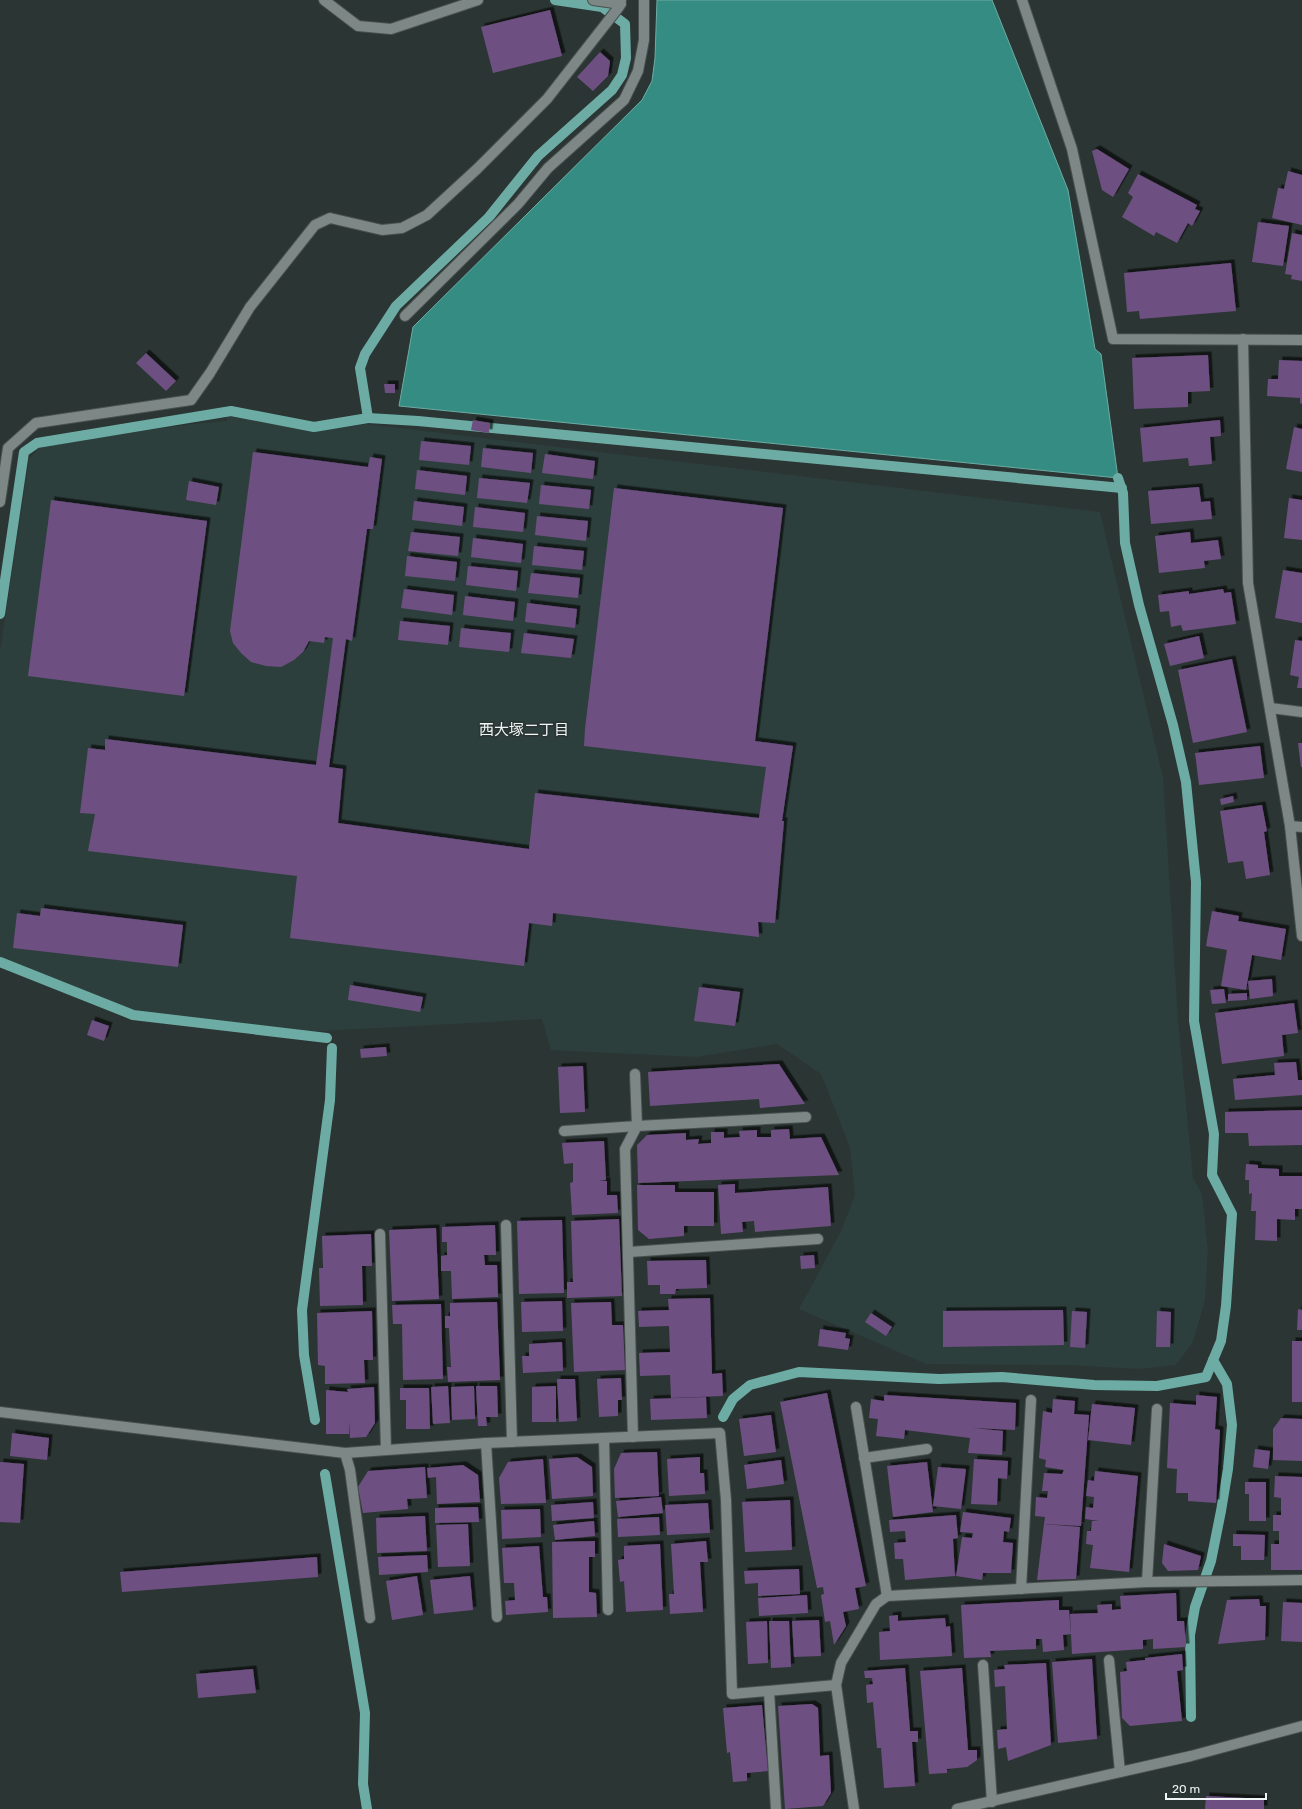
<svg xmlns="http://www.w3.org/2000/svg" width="1302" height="1809" font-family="Rubik,'Noto Sans JP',sans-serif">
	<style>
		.built { fill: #2d3f3c }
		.water { fill: #358c82; stroke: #6daca4 }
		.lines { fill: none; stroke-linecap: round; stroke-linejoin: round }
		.stream { stroke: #6daca4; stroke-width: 10 }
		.building { fill: #6d5081; filter: url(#shadow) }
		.minor-casing { stroke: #49504f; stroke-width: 12 }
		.minor { stroke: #7d8886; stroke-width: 10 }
		.labels { text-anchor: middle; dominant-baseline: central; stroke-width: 3.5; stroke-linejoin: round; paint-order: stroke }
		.neighbourhood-label { font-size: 15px; fill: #eff5f4; stroke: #2b3533 }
	</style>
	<defs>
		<filter id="shadow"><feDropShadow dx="3.5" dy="-3.5" stdDeviation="0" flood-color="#0009"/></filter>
	</defs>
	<rect width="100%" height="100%" fill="#2b3533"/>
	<polygon class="built" points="227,416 315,431 366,424 1100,512 1163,777 1178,1020 1193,1178 1202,1194 1208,1250 1205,1300 1193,1342 1176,1365 1140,1369 1067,1365 926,1364 799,1309 841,1231 855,1195 850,1147 821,1074 777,1044 696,1057 551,1050 542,1019 305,1032 125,1011 0,960 0,652 29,459 42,445 192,424 227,421"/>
	<polygon class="water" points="657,0 992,0 1068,190 1095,349 1101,354 1118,478 399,406 413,327 642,100 652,81 655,58"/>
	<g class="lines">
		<g class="stream">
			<polyline points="368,418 418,421 1122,488"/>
			<polyline points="0,614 24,452 37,443 231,411 314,427 368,418 360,368 365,354 396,306 489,217 538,156 612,90 622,75 626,58 625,24 602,7 555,0"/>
			<polyline points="0,962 133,1015 327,1038"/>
			<polyline points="723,1417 733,1399 750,1385 799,1372 939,1379 1002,1377 1094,1385 1157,1386 1206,1377 1221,1341 1226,1306 1232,1214 1212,1175 1214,1134 1194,1021 1196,882 1186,782 1173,725 1139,605 1125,543 1123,493 1118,478"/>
			<polyline points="315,1420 304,1355 302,1310 330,1100 332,1048"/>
			<polyline points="325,1474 365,1713 363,1784 367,1809"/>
			<polyline points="1191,1717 1190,1635 1195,1607 1211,1561 1221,1511 1228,1469 1232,1425 1227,1384 1213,1360"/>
		</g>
	</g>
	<g class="building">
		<polygon points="550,10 562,56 493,73 481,27"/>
		<polygon points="600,52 610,61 608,76 593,91 577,77"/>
		<polygon points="1097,149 1129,169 1113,197 1102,190 1092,151"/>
		<polygon points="1288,171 1302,175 1302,225 1272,218 1278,188 1284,189"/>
		<polygon points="1138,174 1197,205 1195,209 1200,211 1192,226 1188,223 1177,243 1156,232 1154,236 1122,217 1133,197 1128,193"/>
		<polygon points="1258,222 1289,226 1283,266 1252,262"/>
		<polygon points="1292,233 1302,235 1302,281 1291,279 1292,275 1285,274"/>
		<polygon points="1231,263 1236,311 1140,319 1139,311 1127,312 1124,273"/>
		<polygon points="146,353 176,381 166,391 136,363"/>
		<polygon points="1208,355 1210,391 1188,392 1188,407 1134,409 1132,358"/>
		<polygon points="1279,360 1302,361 1302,404 1300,403 1300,398 1267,396 1268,379 1278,379"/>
		<polygon points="384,384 395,384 395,393 385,393"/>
		<polygon points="473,420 490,423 489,433 471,430"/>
		<polygon points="1220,420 1221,436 1210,437 1212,464 1189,466 1188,458 1143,462 1140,428"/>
		<polygon points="1294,427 1302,429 1302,472 1286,469"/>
		<polygon points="421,441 471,446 469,465 419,460"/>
		<polygon points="483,448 533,453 531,473 481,467"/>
		<polygon points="253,452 368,467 370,457 382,459 373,529 367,529 352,641 346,639 329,767 343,769 338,823 529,849 535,793 759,818 766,767 584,746 585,729 614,488 783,508 755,741 793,746 782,821 784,821 775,923 758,922 759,937 553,913 552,926 529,923 524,966 290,938 297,876 88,851 95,814 80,813 88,748 105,750 105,739 316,765 333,638 325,637 324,643 309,641 303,652 294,660 281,667 266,666 251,662 241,653 233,643 230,631"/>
		<polygon points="545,454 595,461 593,479 542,473"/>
		<polygon points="417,470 467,476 465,495 415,489"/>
		<polygon points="479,478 530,483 527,503 477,498"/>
		<polygon points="189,481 219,487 216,505 186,500"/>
		<polygon points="541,485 591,490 589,509 539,504"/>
		<polygon points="1199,487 1201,502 1210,501 1212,519 1151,524 1148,491"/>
		<polygon points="1289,498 1302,500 1302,540 1284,538"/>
		<polygon points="51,500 207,521 184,696 28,676"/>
		<polygon points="414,501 464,507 462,526 412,520"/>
		<polygon points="475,507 525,513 523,532 473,527"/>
		<polygon points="537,516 588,521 586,541 535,535"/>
		<polygon points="411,532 460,537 458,556 408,551"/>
		<polygon points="1190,532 1191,543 1218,540 1221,559 1204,561 1205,568 1159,573 1155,536"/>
		<polygon points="473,538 523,544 521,563 471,557"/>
		<polygon points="534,546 584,551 582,570 532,565"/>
		<polygon points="407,556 457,562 455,581 405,576"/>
		<polygon points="468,566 518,571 516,591 466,585"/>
		<polygon points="1283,570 1302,573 1302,623 1275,618"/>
		<polygon points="531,573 580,578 578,598 528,593"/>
		<polygon points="404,589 454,595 452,615 401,608"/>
		<polygon points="1223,589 1224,593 1231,592 1236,624 1183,631 1181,625 1171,627 1169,611 1160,612 1158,595 1189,591 1189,594"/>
		<polygon points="465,596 515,602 513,621 463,615"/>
		<polygon points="527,603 577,609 575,628 525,622"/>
		<polygon points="400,621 450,626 448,645 398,640"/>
		<polygon points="461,628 511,633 509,652 459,647"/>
		<polygon points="524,633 574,639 571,658 521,653"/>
		<polygon points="1199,636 1204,658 1170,666 1164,644"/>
		<polygon points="1295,640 1302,641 1302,688 1297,688 1299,677 1290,675"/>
		<polygon points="1232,659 1247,732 1193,743 1178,670"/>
		<polygon points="1298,743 1302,743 1302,767 1301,767"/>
		<polygon points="1260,746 1264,778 1199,785 1195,753"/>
		<polygon points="1233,796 1234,802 1221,805 1220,799"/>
		<polygon points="1262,805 1267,831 1264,832 1270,875 1246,879 1243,861 1228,863 1220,811"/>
		<polygon points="41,908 183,925 178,967 13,948 17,913 40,916"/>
		<polygon points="1212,911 1239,916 1238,921 1286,929 1281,960 1252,955 1246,990 1221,986 1227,950 1206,946"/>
		<polygon points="1272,979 1273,996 1250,999 1248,981"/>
		<polygon points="350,985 423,997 420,1012 348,1000"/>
		<polygon points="699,987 740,992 735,1026 694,1021"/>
		<polygon points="1224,989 1226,1003 1212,1004 1210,990"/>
		<polygon points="1247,993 1247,1000 1228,1001 1228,994"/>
		<polygon points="1294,1003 1298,1033 1282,1035 1284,1056 1222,1064 1215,1013"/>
		<polygon points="92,1020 109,1026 104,1041 87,1035"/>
		<polygon points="386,1047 387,1056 361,1058 360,1049"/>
		<polygon points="1296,1062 1298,1080 1302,1080 1302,1095 1235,1100 1233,1079 1275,1075 1274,1063"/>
		<polygon points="779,1064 805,1104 760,1108 759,1099 650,1106 648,1072"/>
		<polygon points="583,1066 585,1112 560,1113 558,1067"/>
		<polygon points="1302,1110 1302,1145 1249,1146 1248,1133 1225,1133 1225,1112"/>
		<polygon points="789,1129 790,1139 821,1137 839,1175 638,1183 637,1145 647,1135 686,1133 686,1140 699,1139 698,1144 711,1143 711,1132 724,1132 724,1138 740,1137 739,1131 757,1130 757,1137 771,1137 771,1130"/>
		<polygon points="604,1141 606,1180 598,1181 607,1181 607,1195 617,1195 618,1213 572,1215 570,1183 573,1182 573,1163 564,1164 562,1143"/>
		<polygon points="1246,1164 1258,1165 1258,1168 1279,1169 1279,1176 1302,1176 1302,1209 1295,1209 1295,1220 1277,1219 1277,1241 1255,1240 1256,1211 1251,1211 1252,1193 1249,1194 1249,1180 1245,1180"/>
		<polygon points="735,1184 735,1193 828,1187 831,1226 755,1232 754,1221 742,1222 743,1232 721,1234 718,1185"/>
		<polygon points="637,1185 675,1185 675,1192 714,1192 714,1226 684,1226 684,1236 649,1239 638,1230"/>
		<polygon points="619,1219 622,1296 567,1298 567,1282 573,1282 571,1221"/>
		<polygon points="562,1220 564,1293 519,1294 517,1221"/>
		<polygon points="495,1225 496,1255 484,1255 485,1265 497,1265 498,1297 452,1299 451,1271 441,1271 441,1256 447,1255 447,1242 442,1242 442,1227"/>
		<polygon points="436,1228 439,1299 392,1301 389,1230"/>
		<polygon points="371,1234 372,1266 362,1266 363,1305 320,1306 319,1268 323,1268 322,1236"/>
		<polygon points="814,1255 815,1268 801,1269 800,1256"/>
		<polygon points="706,1260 707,1288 676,1289 675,1294 660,1294 660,1285 648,1285 647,1261"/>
		<polygon points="710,1298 712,1374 722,1373 723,1396 671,1398 670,1375 640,1376 639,1353 670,1352 669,1326 639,1327 638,1311 669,1310 668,1299"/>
		<polygon points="562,1301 563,1331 522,1332 521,1302"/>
		<polygon points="497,1302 500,1380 448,1382 447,1367 451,1367 449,1328 445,1328 445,1316 450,1316 450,1303"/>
		<polygon points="611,1302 612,1325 623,1325 625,1370 574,1372 571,1303"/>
		<polygon points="441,1304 443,1379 403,1380 402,1324 393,1324 392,1305"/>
		<polygon points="1298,1309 1302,1310 1302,1330 1297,1330"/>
		<polygon points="1063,1310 1064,1345 943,1347 943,1311"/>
		<polygon points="372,1311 373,1360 364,1360 365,1383 325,1384 325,1366 318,1365 317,1313"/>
		<polygon points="1072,1311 1087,1312 1085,1348 1070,1347"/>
		<polygon points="1157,1311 1171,1312 1170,1347 1156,1347"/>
		<polygon points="871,1313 892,1327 886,1336 865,1322"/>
		<polygon points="820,1329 846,1333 845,1338 850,1339 848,1350 818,1346"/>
		<rect x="1292" y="1341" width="10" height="61"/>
		<polygon points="562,1342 563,1371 523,1373 522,1356 529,1356 529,1344"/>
		<polygon points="621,1378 622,1400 618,1400 618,1416 599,1417 597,1379"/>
		<polygon points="557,1379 575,1379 577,1421 559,1422"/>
		<polygon points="448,1386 450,1423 433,1424 431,1387"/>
		<polygon points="474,1386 475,1419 452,1420 451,1387"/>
		<polygon points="476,1386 497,1386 498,1417 486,1417 487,1426 478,1426"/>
		<polygon points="556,1386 556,1422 532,1422 532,1387"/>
		<polygon points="374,1387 375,1423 366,1437 350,1438 349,1421 349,1434 326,1434 326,1390 348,1392 347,1389"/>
		<polygon points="400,1388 429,1388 430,1429 406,1429 406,1400 400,1400"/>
		<polygon points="827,1393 866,1586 855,1588 859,1609 843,1612 846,1626 834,1645 830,1621 825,1622 821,1595 824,1594 823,1587 817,1588 780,1402"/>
		<polygon points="884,1395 1016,1403 1015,1430 973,1428 1003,1431 1002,1455 968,1453 970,1438 905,1430 904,1439 876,1436 878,1419 869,1418 871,1399 884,1401"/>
		<polygon points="1196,1395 1217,1397 1215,1429 1220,1430 1216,1503 1188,1501 1188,1493 1176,1493 1177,1469 1167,1468 1170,1403 1196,1405"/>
		<polygon points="706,1397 707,1418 651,1420 650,1399"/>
		<polygon points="1053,1399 1075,1401 1074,1414 1089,1415 1081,1526 1044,1524 1045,1517 1035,1516 1036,1497 1047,1498 1048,1491 1042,1491 1044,1473 1062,1474 1064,1470 1045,1467 1046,1460 1039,1458 1043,1411 1052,1413"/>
		<polygon points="1092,1404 1135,1408 1131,1445 1088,1440"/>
		<polygon points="771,1415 776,1452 744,1456 739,1419"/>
		<polygon points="1281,1418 1302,1419 1302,1461 1273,1460 1273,1429"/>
		<polygon points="12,1433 49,1438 47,1460 10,1456"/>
		<polygon points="1255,1449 1270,1451 1268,1469 1253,1467"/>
		<polygon points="657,1452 659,1496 615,1498 614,1469 621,1453"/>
		<polygon points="577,1457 592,1467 593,1496 552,1499 549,1459"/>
		<polygon points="700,1457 700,1473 704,1473 705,1494 669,1496 667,1459"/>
		<polygon points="543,1459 546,1503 501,1504 499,1478 508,1462"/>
		<polygon points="974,1459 1008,1461 1007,1479 998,1478 997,1505 971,1504"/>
		<polygon points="781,1460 784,1484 747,1489 744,1465"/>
		<polygon points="0,1462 24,1464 20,1523 0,1522"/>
		<polygon points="927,1462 933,1512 893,1517 887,1466"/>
		<polygon points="463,1465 478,1475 480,1502 437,1504 436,1477 428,1478 427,1468"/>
		<polygon points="425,1467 427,1498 407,1499 408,1509 363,1513 358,1487 368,1471"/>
		<polygon points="938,1467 966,1469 961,1509 933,1506"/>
		<polygon points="1095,1471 1138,1476 1129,1572 1090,1568 1093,1545 1086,1544 1087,1531 1091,1531 1092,1521 1099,1521 1085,1519 1086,1507 1093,1508 1094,1497 1086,1496 1088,1480 1094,1481"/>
		<polygon points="1275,1476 1302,1477 1302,1570 1271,1570 1271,1544 1279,1544 1279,1531 1273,1531 1273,1515 1281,1515 1281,1498 1274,1497"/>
		<polygon points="1245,1482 1266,1482 1266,1521 1249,1521 1249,1494 1245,1494"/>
		<polygon points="661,1497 663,1513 618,1517 616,1501"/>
		<polygon points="790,1500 792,1550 745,1552 742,1502"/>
		<polygon points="593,1502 594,1518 552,1521 551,1505"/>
		<polygon points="708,1503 710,1533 667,1535 665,1505"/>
		<polygon points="478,1507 479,1522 435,1523 435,1508"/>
		<polygon points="540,1509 541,1537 502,1539 501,1510"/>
		<polygon points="963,1512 1011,1518 1009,1532 1004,1531 1003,1542 1013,1543 1011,1573 983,1573 982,1580 956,1576 962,1537 972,1538 973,1533 960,1532"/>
		<polygon points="956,1515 958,1538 953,1539 955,1576 929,1578 926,1540 929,1578 905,1580 903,1559 895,1559 894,1543 906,1542 905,1531 890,1532 889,1520"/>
		<polygon points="425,1516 427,1551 377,1553 376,1518"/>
		<polygon points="659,1517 660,1535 618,1537 617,1519"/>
		<polygon points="594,1521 595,1536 555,1540 553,1525"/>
		<polygon points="468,1524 470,1566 438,1567 436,1525"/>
		<polygon points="1044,1524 1080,1527 1076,1579 1037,1580"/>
		<polygon points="1233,1534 1265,1535 1264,1560 1241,1560 1241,1546 1233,1546"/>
		<polygon points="595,1541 595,1557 589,1557 589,1592 596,1593 597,1617 553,1618 552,1542"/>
		<polygon points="706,1541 708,1562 700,1562 703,1612 670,1614 669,1594 674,1594 671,1544"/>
		<polygon points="660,1544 663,1610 626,1612 624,1581 620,1582 618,1560 624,1559 624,1546"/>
		<polygon points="1164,1544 1201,1556 1198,1570 1168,1571 1162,1563"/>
		<polygon points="539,1546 543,1597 547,1597 548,1612 506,1615 505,1601 515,1600 514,1583 504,1583 502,1548"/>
		<polygon points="427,1555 428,1572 379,1575 378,1557"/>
		<polygon points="317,1557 318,1577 122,1592 120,1572"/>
		<polygon points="799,1569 800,1594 758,1596 758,1583 745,1584 744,1571"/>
		<polygon points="417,1576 423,1615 392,1620 386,1581"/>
		<polygon points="470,1576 473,1610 434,1614 430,1580"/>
		<polygon points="1176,1593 1177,1621 1184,1621 1186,1647 1153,1649 1153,1639 1143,1640 1143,1649 1072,1654 1070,1614 1098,1613 1097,1605 1112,1604 1112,1610 1121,1609 1120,1596"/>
		<polygon points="807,1595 808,1613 759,1616 758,1598"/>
		<polygon points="1259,1599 1260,1606 1266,1606 1265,1640 1218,1644 1227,1600"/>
		<polygon points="1059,1600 1059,1610 1069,1610 1071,1634 1063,1635 1064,1650 1043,1652 1042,1639 1036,1639 1036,1649 990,1651 991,1657 964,1658 961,1605"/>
		<polygon points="1283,1602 1302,1603 1302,1642 1281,1641"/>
		<polygon points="898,1615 898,1621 945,1618 946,1627 950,1626 952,1656 880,1660 879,1632 890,1631 889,1616"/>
		<polygon points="819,1620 821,1656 794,1657 792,1621"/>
		<polygon points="767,1621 768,1663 748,1664 746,1622"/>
		<polygon points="769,1621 789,1621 791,1667 771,1668"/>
		<polygon points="1182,1654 1183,1670 1177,1671 1182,1721 1130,1726 1122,1718 1120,1672 1127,1671 1126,1662 1145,1660 1145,1658"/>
		<polygon points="1092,1659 1097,1739 1058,1743 1052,1662"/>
		<polygon points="1046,1663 1051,1745 1008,1761 1006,1747 998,1749 997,1730 1007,1729 1005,1686 995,1687 994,1670 1005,1669 1004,1665"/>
		<polygon points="905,1668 910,1731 918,1731 918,1742 912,1742 915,1786 884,1788 881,1748 877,1748 873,1702 867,1703 866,1685 873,1684 872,1678 865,1678 864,1671"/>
		<polygon points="962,1668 968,1750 977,1750 977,1760 967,1767 947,1769 947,1773 929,1774 920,1671"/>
		<polygon points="253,1669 256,1693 198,1698 196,1674"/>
		<polygon points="812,1704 818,1708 820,1756 829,1755 831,1793 823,1806 785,1809 778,1706"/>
		<polygon points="762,1705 768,1771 747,1773 747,1781 733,1782 730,1752 727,1753 723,1708"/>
		<polygon points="1206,1796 1264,1799 1264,1809 1205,1809"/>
	</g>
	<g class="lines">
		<defs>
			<g id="minor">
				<polyline points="324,0 358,26 391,29 478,0"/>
				<polyline points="593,0 621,4"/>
				<polyline points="1022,0 1072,149 1113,339 1302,340"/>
				<polyline points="405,316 518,204 548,168 624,100 638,71 644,40 644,0"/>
				<polyline points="1243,339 1248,583 1290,826 1302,936"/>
				<polyline points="0,502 8,448 36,423 191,400 210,373 250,307 315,225 330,218 382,230 402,228 427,215 477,169 547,99 619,7 621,0"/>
				<polyline points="1270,708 1302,712"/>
				<polyline points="1290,826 1302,827"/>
				<polyline points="564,1131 637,1126 635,1074"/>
				<polyline points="506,1225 512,1442"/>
				<polyline points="380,1234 386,1450"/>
				<polyline points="629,1252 818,1239"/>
				<polyline points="856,1407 887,1596"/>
				<polyline points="0,1412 345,1453 486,1443 720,1433 726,1500 732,1694 836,1685"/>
				<polyline points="633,1437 625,1149 637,1126 806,1117"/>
				<polyline points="604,1439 608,1610"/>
				<polyline points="486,1443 497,1617"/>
				<polyline points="345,1453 350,1470 370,1618"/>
				<polyline points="864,1458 927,1449"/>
				<polyline points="1147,1582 1157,1409"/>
				<polyline points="1021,1589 1031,1400"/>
				<polyline points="1109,1660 1120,1772"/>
				<polyline points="983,1665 992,1802"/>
				<polyline points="769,1691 776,1809"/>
				<polyline points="854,1809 836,1685 841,1663 876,1604 887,1596 1147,1582 1302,1580"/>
				<polyline points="957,1809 1191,1756 1302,1726"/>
			</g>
		</defs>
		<use href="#minor" class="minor-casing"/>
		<use href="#minor" class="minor"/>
	</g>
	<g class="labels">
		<g class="neighbourhood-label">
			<text x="524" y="730">西大塚二丁目</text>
		</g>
	</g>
	<path d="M1166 1793v6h100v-6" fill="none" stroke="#eff5f4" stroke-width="2"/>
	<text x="1172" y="1793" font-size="12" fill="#eff5f4" stroke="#2b3533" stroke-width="3" paint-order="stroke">20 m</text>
</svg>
